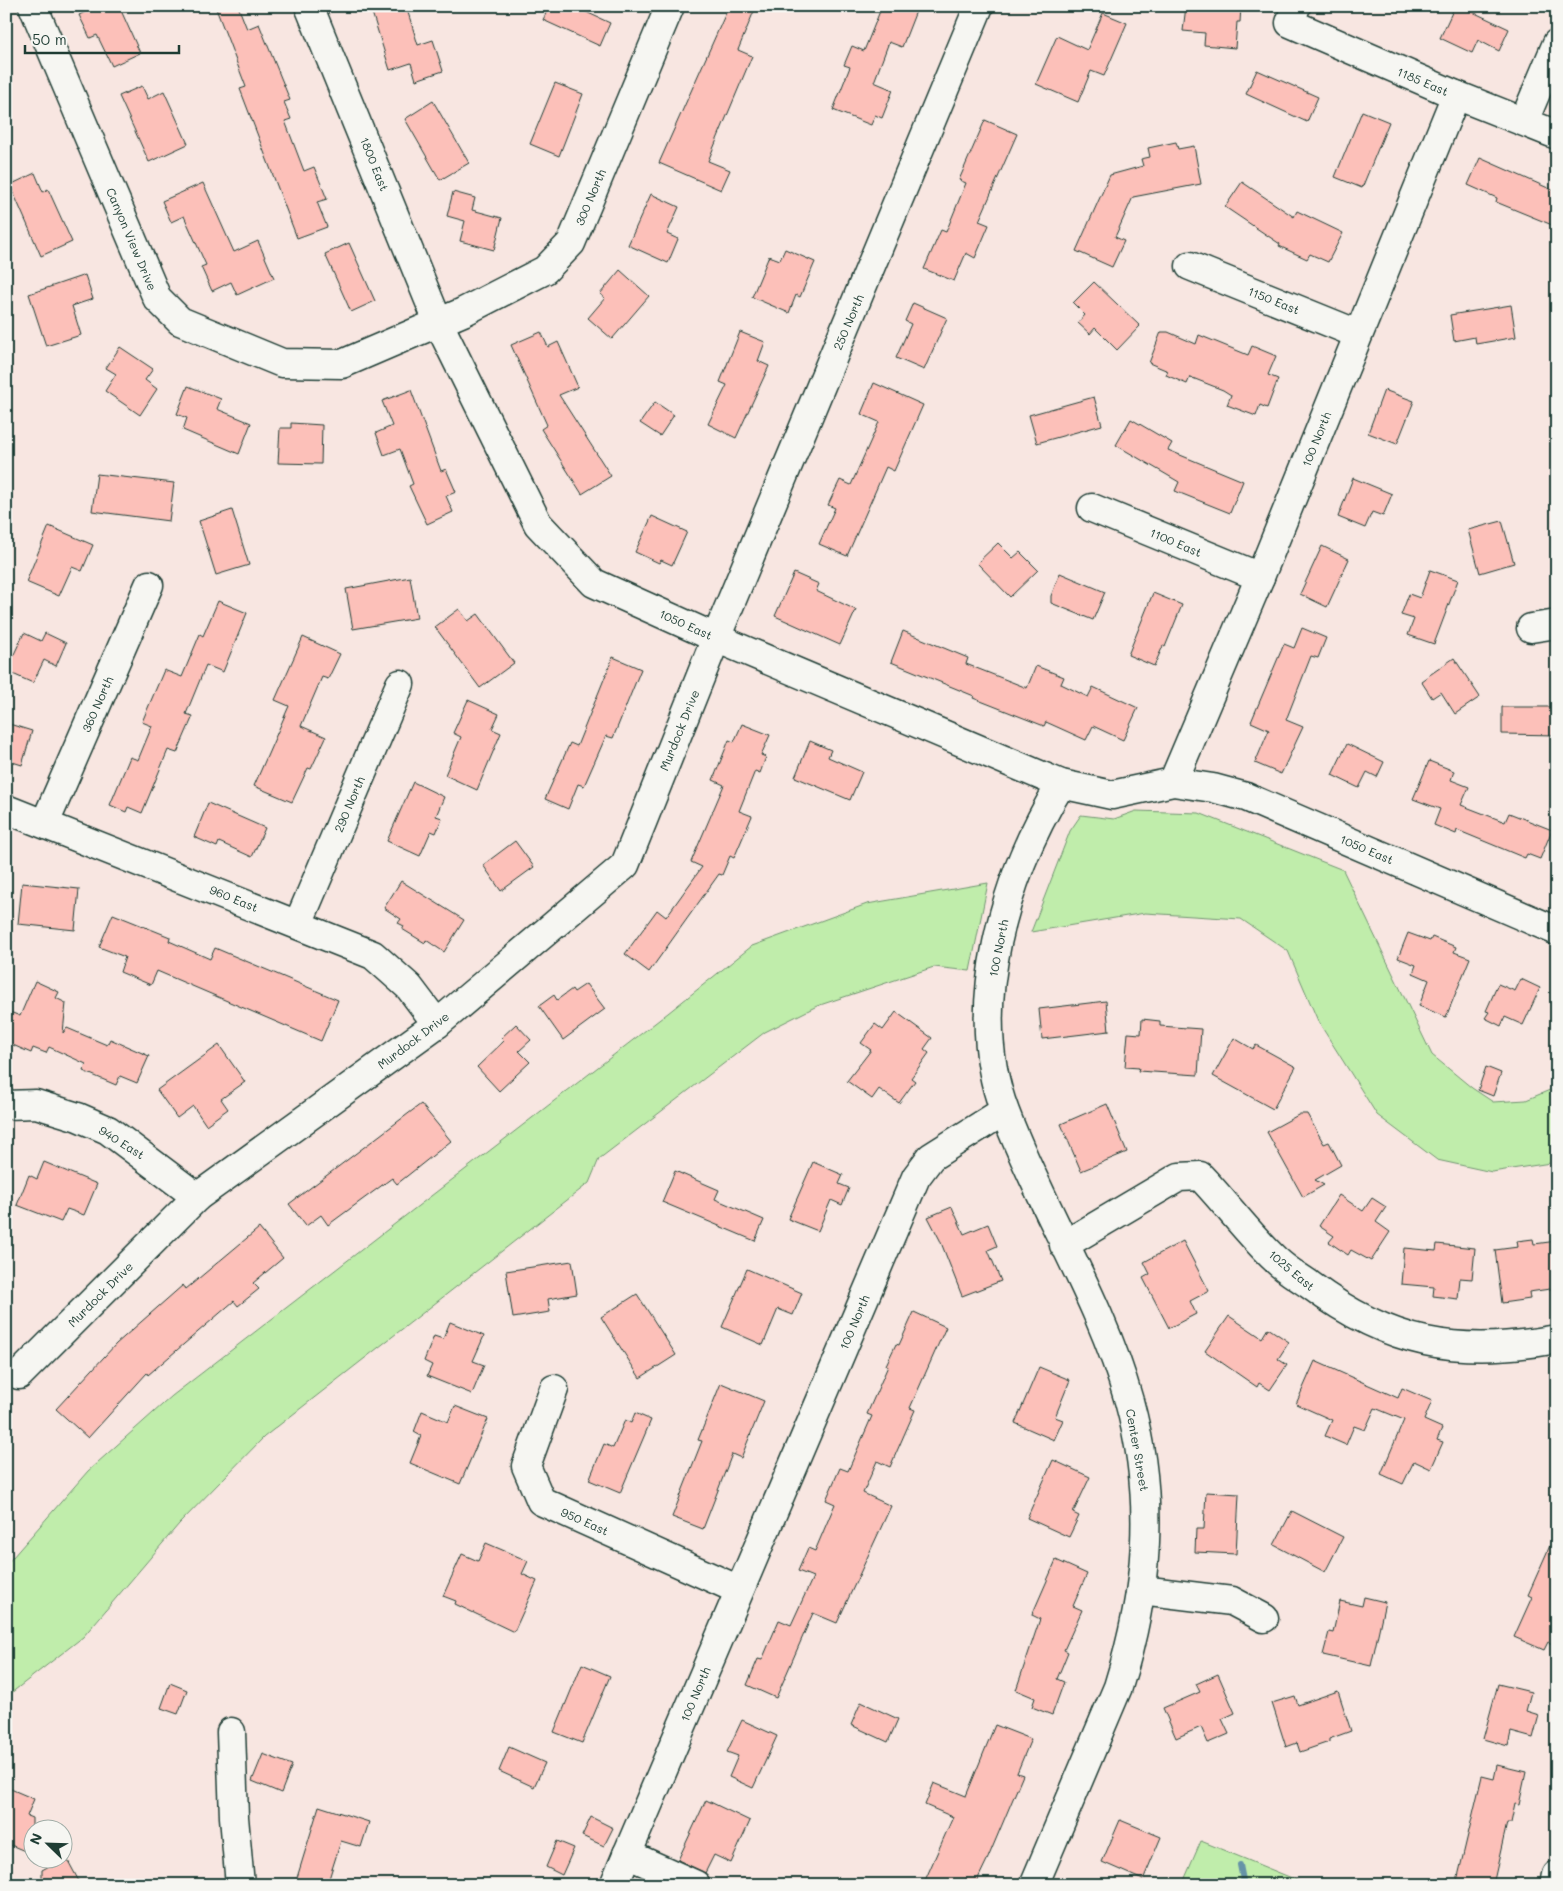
<svg xmlns="http://www.w3.org/2000/svg" width="1563" height="1891" font-family="Mali,sans-serif">
	<style>
		.green { fill: #c0edab; stroke: #709570 }
		.lines { fill: none; stroke-linecap: round; stroke-linejoin: round }
		.stream { stroke: #6693a7; stroke-width: 6 }
		.building { fill: #fcc0b9; stroke: #1f3d34 }
		.minor-casing { stroke: #1f3d34; stroke-width: 31 }
		.minor { stroke: #f6f6f2; stroke-width: 28 }
		.labels { text-anchor: middle; dominant-baseline: central; stroke-width: 4; stroke-linejoin: round; paint-order: stroke }
		.street-label { font-size: 12px; fill: #1f3d34; stroke: #f6f6f2 }
	</style>
	<rect width="100%" height="100%" fill="#f8e6e1"/>
	<filter id="ink" filterUnits="userSpaceOnUse"><feTurbulence type="fractalNoise" baseFrequency=".02" numOctaves="2"/><feDisplacementMap in="SourceGraphic" scale="10" xChannelSelector="R" yChannelSelector="G"/><feConvolveMatrix kernelMatrix="1 2 1 2 8 2 1 2 1" color-interpolation-filters="sRGB"/></filter>
	<g filter="url(#ink)">
		<g class="green">
			<polygon points="1136,811 1199,813 1343,870 1432,1055 1472,1088 1493,1102 1526,1100 1557,1087 1557,1162 1492,1172 1437,1160 1377,1115 1318,1021 1288,951 1241,919 1145,913 1031,932 1070,831 1081,815 1114,819"/>
			<polygon points="988,883 970,971 934,967 817,1006 765,1032 599,1159 589,1183 264,1437 179,1524 83,1637 6,1697 6,1565 88,1471 172,1396 668,1013 752,946 867,904"/>
			<polygon points="1201,1841 1309,1885 1182,1885"/>
		</g>
		<g class="lines">
			<polyline class="stream" points="1240,1865 1244,1885"/>
		</g>
		<g class="building">
			<polygon points="97,6 119,6 140,53 112,66 97,35 90,38 79,15"/>
			<polygon points="215,6 238,6 247,29 259,24 290,100 284,102 291,119 285,121 304,171 314,167 327,199 317,202 327,227 297,238 240,89 246,87"/>
			<polygon points="370,6 406,6 418,45 433,40 443,71 416,80 411,63 390,70"/>
			<polygon points="549,6 573,6 610,23 600,46 543,20"/>
			<polygon points="729,6 756,6 738,50 752,56 708,161 730,170 721,190 659,163"/>
			<polygon points="882,6 918,6 902,47 889,42 874,82 893,90 882,118 875,115 871,125 833,110 850,67 844,65 852,46 864,51"/>
			<polygon points="1186,6 1241,6 1240,22 1237,22 1235,48 1204,45 1205,33 1183,31"/>
			<polygon points="1455,6 1460,6 1509,29 1499,51 1478,40 1472,53 1440,38"/>
			<polygon points="1103,13 1127,23 1104,76 1091,71 1078,102 1036,84 1057,36 1087,50"/>
			<polygon points="1257,70 1318,97 1307,122 1246,94"/>
			<polygon points="555,83 583,94 559,156 530,144"/>
			<polygon points="142,86 148,99 164,91 188,144 149,162 119,96"/>
			<polygon points="433,101 469,163 440,180 405,119"/>
			<polygon points="1362,111 1389,122 1362,188 1335,177"/>
			<polygon points="985,120 1017,134 979,221 989,225 975,258 966,253 954,281 924,269 941,230 946,232 966,183 959,180"/>
			<polygon points="1176,142 1178,149 1194,146 1201,184 1133,197 1115,237 1124,241 1112,267 1076,251 1110,175 1143,166 1141,159 1150,157 1148,148"/>
			<polygon points="1480,158 1557,192 1557,227 1496,202 1497,198 1468,185"/>
			<polygon points="35,173 43,192 48,189 72,242 41,256 10,185"/>
			<polygon points="1242,182 1294,217 1297,211 1343,233 1328,262 1310,254 1307,259 1279,246 1280,244 1225,207"/>
			<polygon points="203,183 234,252 258,241 274,278 237,295 231,282 212,291 201,267 206,265 184,216 171,222 162,201"/>
			<polygon points="453,192 475,198 472,210 502,218 494,250 460,241 465,221 447,216"/>
			<polygon points="651,194 679,207 667,234 678,239 668,263 628,245"/>
			<polygon points="349,243 375,301 351,312 325,254"/>
			<polygon points="785,249 815,262 800,297 796,295 789,313 752,297 769,256 780,260"/>
			<polygon points="620,270 649,296 612,339 588,318 605,298 600,294"/>
			<polygon points="85,275 93,299 72,306 81,335 46,346 29,294"/>
			<polygon points="1094,282 1140,326 1117,350 1095,328 1090,334 1078,323 1085,315 1073,303"/>
			<polygon points="913,303 947,318 924,370 896,358 911,324 905,321"/>
			<polygon points="1511,305 1516,337 1476,344 1475,337 1454,341 1450,315"/>
			<polygon points="541,332 548,347 558,342 578,387 559,395 611,476 582,494 541,429 547,425 511,345"/>
			<polygon points="740,332 765,342 758,361 769,366 736,438 708,424 727,385 720,382"/>
			<polygon points="1161,332 1168,332 1196,344 1199,335 1248,355 1252,346 1276,356 1268,375 1278,379 1267,408 1260,405 1256,416 1227,405 1231,395 1223,390 1190,377 1187,384 1166,375 1168,371 1149,363"/>
			<polygon points="120,347 153,369 145,380 157,389 140,415 105,391 116,374 106,368"/>
			<polygon points="874,383 923,405 894,471 886,467 847,556 819,544 835,508 828,505 840,480 851,485 879,422 861,414"/>
			<polygon points="188,386 221,399 217,409 251,423 239,454 183,430 187,418 177,414"/>
			<polygon points="411,390 441,471 446,469 456,492 446,496 453,512 427,524 409,486 413,484 400,449 384,455 376,433 392,426 382,401"/>
			<polygon points="1384,390 1414,401 1397,444 1368,433"/>
			<polygon points="1094,397 1102,425 1037,443 1029,415"/>
			<polygon points="655,402 674,415 660,436 640,423"/>
			<polygon points="1131,419 1172,443 1168,450 1243,481 1230,513 1175,491 1179,482 1116,445"/>
			<polygon points="291,423 322,425 321,464 278,463 280,428 291,428"/>
			<polygon points="97,474 174,483 169,521 92,511"/>
			<polygon points="1353,478 1392,494 1383,516 1372,512 1365,528 1338,517"/>
			<polygon points="232,510 249,565 216,575 199,521"/>
			<polygon points="652,516 687,532 672,565 661,560 659,563 635,552"/>
			<polygon points="1502,521 1514,563 1480,573 1468,530"/>
			<polygon points="49,526 93,545 82,571 72,567 59,596 26,582"/>
			<polygon points="998,543 1013,558 1020,552 1038,570 1010,597 977,563"/>
			<polygon points="1322,546 1349,559 1327,607 1300,594"/>
			<polygon points="1430,570 1458,580 1434,644 1408,635 1414,619 1401,615 1409,594 1420,598"/>
			<polygon points="794,573 819,584 816,591 856,610 840,645 775,616"/>
			<polygon points="1060,573 1105,592 1093,620 1051,603 1051,596"/>
			<polygon points="410,577 417,618 353,629 346,589"/>
			<polygon points="1153,593 1182,605 1165,647 1163,646 1154,666 1128,655"/>
			<polygon points="218,601 247,613 223,672 206,665 186,714 193,716 177,753 168,750 142,813 128,807 126,812 110,805 130,757 138,760 152,726 142,722 164,670 182,677 200,634 203,636"/>
			<polygon points="459,609 468,621 478,614 514,663 480,688 435,627"/>
			<polygon points="1302,628 1326,638 1318,658 1311,656 1286,720 1303,727 1281,774 1255,763 1269,730 1251,722 1284,644 1294,648"/>
			<polygon points="903,631 968,658 966,664 1027,688 1036,666 1064,677 1061,684 1088,697 1093,687 1138,708 1123,740 1093,726 1086,740 1046,722 1044,726 973,698 974,696 891,662"/>
			<polygon points="24,633 41,641 45,633 66,643 56,666 44,660 33,683 6,671"/>
			<polygon points="303,637 340,654 328,679 322,677 301,726 326,737 311,769 308,768 292,802 254,786 289,706 275,700"/>
			<polygon points="613,657 641,669 613,738 606,736 584,786 578,784 568,809 545,799 570,743 577,746"/>
			<polygon points="1454,658 1480,697 1455,714 1441,692 1432,698 1421,681"/>
			<polygon points="468,700 499,714 492,729 501,733 477,790 445,775 461,737 453,733"/>
			<polygon points="1502,707 1557,707 1557,735 1502,734"/>
			<polygon points="6,723 32,731 22,765 6,760"/>
			<polygon points="742,724 770,735 761,755 766,757 760,773 755,771 739,811 752,816 734,858 730,856 722,875 719,874 649,972 625,954 657,910 666,917 702,867 691,862 724,785 713,780 729,740 734,742"/>
			<polygon points="810,741 831,750 828,757 862,772 850,800 795,777"/>
			<polygon points="1347,744 1384,762 1377,777 1367,772 1359,788 1332,775"/>
			<polygon points="1429,761 1454,771 1451,780 1469,787 1461,805 1505,822 1509,813 1552,830 1540,859 1527,854 1525,858 1457,830 1456,834 1434,825 1440,809 1413,799"/>
			<polygon points="413,782 444,797 436,816 442,818 436,833 431,831 420,856 387,841"/>
			<polygon points="208,803 265,828 252,857 219,842 217,847 194,837"/>
			<polygon points="515,841 534,867 501,891 483,865"/>
			<polygon points="401,881 464,920 444,952 426,940 425,943 402,929 404,926 398,923 401,919 384,908"/>
			<polygon points="22,883 79,889 75,930 18,924"/>
			<polygon points="113,914 170,937 169,941 210,959 215,948 338,1000 321,1041 157,971 151,985 120,972 125,957 99,947"/>
			<polygon points="1408,933 1430,941 1432,937 1456,947 1454,952 1470,958 1446,1017 1419,1006 1429,980 1413,973 1416,965 1398,958"/>
			<polygon points="1521,979 1540,988 1523,1025 1505,1017 1501,1026 1485,1018 1489,1012 1486,1011 1498,984 1515,991"/>
			<polygon points="35,981 59,992 56,998 66,1003 63,1033 67,1028 107,1045 110,1039 149,1056 137,1083 120,1076 116,1085 83,1071 86,1064 49,1047 46,1053 33,1048 31,1053 6,1042 6,1021 10,1012 20,1016"/>
			<polygon points="586,984 605,1009 563,1040 539,1006 554,995 557,1000 572,989 574,992"/>
			<polygon points="1106,1001 1109,1031 1042,1039 1039,1009"/>
			<polygon points="896,1012 932,1038 924,1049 929,1053 911,1078 915,1081 899,1103 879,1089 872,1099 847,1081 871,1050 861,1043 875,1024 883,1030"/>
			<polygon points="1142,1019 1160,1021 1160,1026 1201,1029 1198,1075 1138,1071 1139,1068 1125,1067 1128,1033 1141,1034"/>
			<polygon points="516,1024 531,1040 519,1051 530,1062 499,1091 477,1067 504,1041 501,1038"/>
			<polygon points="1234,1038 1253,1049 1256,1045 1296,1067 1273,1109 1213,1076"/>
			<polygon points="219,1045 245,1082 221,1099 228,1109 206,1125 193,1106 177,1118 157,1090"/>
			<polygon points="1486,1067 1501,1073 1493,1096 1478,1090"/>
			<polygon points="421,1104 451,1141 397,1184 392,1178 328,1225 321,1215 306,1226 289,1204"/>
			<polygon points="1107,1104 1127,1152 1081,1171 1061,1124"/>
			<polygon points="1300,1114 1307,1114 1324,1144 1329,1142 1341,1165 1315,1180 1324,1185 1303,1197 1267,1132"/>
			<polygon points="44,1162 97,1184 84,1215 67,1209 61,1222 17,1205 29,1175 37,1179"/>
			<polygon points="813,1162 843,1175 839,1184 849,1188 842,1205 831,1200 818,1231 788,1219"/>
			<polygon points="675,1171 719,1190 715,1199 764,1220 755,1241 662,1202"/>
			<polygon points="1339,1195 1363,1211 1372,1198 1386,1207 1376,1222 1390,1232 1371,1261 1351,1250 1348,1255 1329,1242 1334,1236 1319,1226"/>
			<polygon points="952,1207 964,1234 988,1224 997,1246 988,1250 1001,1281 962,1296 940,1240 928,1217"/>
			<polygon points="259,1228 283,1258 253,1283 259,1289 238,1306 234,1301 148,1375 147,1373 88,1438 56,1409 116,1344 183,1285 186,1289"/>
			<polygon points="1533,1239 1534,1244 1557,1241 1557,1288 1529,1292 1530,1299 1502,1303 1495,1250 1518,1247 1517,1241"/>
			<polygon points="1183,1241 1209,1291 1190,1301 1196,1314 1169,1328 1143,1278 1150,1274 1144,1262"/>
			<polygon points="1437,1244 1475,1248 1472,1279 1460,1278 1458,1299 1433,1296 1434,1287 1401,1284 1404,1248 1436,1251"/>
			<polygon points="572,1261 577,1294 548,1299 550,1312 513,1318 506,1271"/>
			<polygon points="747,1269 802,1293 793,1315 778,1309 763,1345 722,1327"/>
			<polygon points="637,1294 676,1355 640,1378 601,1317"/>
			<polygon points="914,1312 946,1327 910,1408 915,1410 890,1467 877,1461 863,1493 891,1506 837,1623 813,1613 776,1698 747,1685 758,1659 762,1660 779,1620 791,1625 813,1577 798,1571 808,1548 815,1551 835,1504 826,1500 840,1468 848,1471 872,1416 867,1414 888,1366 886,1365 896,1344 899,1345"/>
			<polygon points="1229,1316 1262,1338 1268,1328 1289,1342 1278,1359 1287,1365 1270,1390 1259,1383 1257,1387 1205,1351"/>
			<polygon points="450,1322 484,1336 473,1361 484,1365 472,1394 427,1376 432,1365 424,1361 434,1336 443,1339"/>
			<polygon points="1315,1361 1398,1398 1402,1388 1432,1401 1424,1420 1442,1428 1437,1440 1443,1442 1431,1469 1414,1461 1403,1484 1381,1474 1404,1420 1375,1408 1365,1430 1354,1426 1346,1445 1325,1436 1332,1420 1296,1404"/>
			<polygon points="1039,1367 1070,1380 1055,1417 1063,1420 1054,1440 1015,1423"/>
			<polygon points="721,1383 764,1401 741,1458 732,1454 703,1529 672,1517 702,1441 698,1440"/>
			<polygon points="455,1406 488,1419 460,1484 410,1463 421,1436 414,1432 422,1411 448,1422"/>
			<polygon points="635,1413 651,1420 620,1493 589,1480 604,1444 613,1448 625,1420 631,1423"/>
			<polygon points="1053,1460 1090,1477 1073,1513 1079,1516 1069,1537 1027,1518"/>
			<polygon points="1206,1492 1239,1494 1236,1554 1195,1552 1196,1529 1204,1529"/>
			<polygon points="1292,1511 1343,1537 1325,1572 1274,1545"/>
			<polygon points="1556,1532 1557,1646 1548,1642 1544,1650 1514,1637 1532,1597 1528,1595"/>
			<polygon points="486,1543 528,1561 522,1574 537,1581 514,1632 455,1604 456,1601 443,1596 462,1554 478,1561"/>
			<polygon points="1056,1560 1087,1574 1073,1606 1082,1610 1064,1650 1068,1652 1057,1679 1064,1682 1052,1715 1032,1707 1035,1698 1016,1690 1040,1619 1032,1615"/>
			<polygon points="1364,1597 1385,1602 1371,1666 1323,1655 1329,1632 1333,1633 1340,1601 1362,1606"/>
			<polygon points="582,1664 610,1676 582,1743 554,1732"/>
			<polygon points="1218,1674 1235,1713 1222,1719 1229,1734 1208,1743 1201,1727 1176,1738 1163,1708 1200,1692 1196,1684"/>
			<polygon points="170,1683 187,1690 178,1714 161,1708"/>
			<polygon points="1498,1684 1531,1692 1526,1711 1539,1715 1533,1738 1511,1732 1508,1746 1483,1739"/>
			<polygon points="1338,1691 1351,1731 1329,1739 1329,1742 1300,1752 1297,1743 1286,1747 1272,1703 1295,1696 1298,1705"/>
			<polygon points="861,1702 898,1719 888,1742 851,1725"/>
			<polygon points="742,1720 777,1736 753,1788 729,1777 738,1756 727,1752"/>
			<polygon points="995,1725 1031,1739 1017,1773 1023,1775 988,1858 975,1885 923,1885 953,1817 925,1805 934,1783 966,1796"/>
			<polygon points="509,1747 545,1763 534,1787 499,1771"/>
			<polygon points="263,1754 292,1765 281,1793 252,1781"/>
			<polygon points="1497,1765 1526,1772 1519,1805 1515,1804 1511,1823 1507,1823 1493,1885 1456,1885 1482,1776 1494,1779"/>
			<polygon points="6,1787 34,1799 27,1816 32,1818 32,1854 6,1843"/>
			<polygon points="706,1800 750,1821 731,1863 714,1855 705,1873 678,1860"/>
			<polygon points="319,1806 369,1822 361,1847 341,1841 327,1885 308,1885 296,1881"/>
			<polygon points="591,1817 613,1828 604,1846 582,1836"/>
			<polygon points="1120,1820 1161,1837 1143,1880 1102,1862"/>
			<polygon points="557,1841 574,1848 562,1875 546,1867"/>
			<polygon points="66,1857 81,1885 47,1885 42,1877 42,1870"/>
		</g>
		<g class="lines">
			<defs>
				<g id="minor">
					<polyline points="33,6 157,298 180,321 282,363 342,364 463,312 545,270 571,243 670,6"/>
					<polyline points="309,6 438,322 538,524 594,583 716,638 1061,784 1112,795 1173,782 1213,788 1246,797 1557,931"/>
					<polyline points="1296,6 1290,23 1456,95 1557,135"/>
					<polyline points="1524,121 1557,43"/>
					<polyline points="1190,266 1358,334"/>
					<polyline points="1092,508 1260,577"/>
					<polyline points="1531,628 1557,624"/>
					<polyline points="1173,782 1260,577 1456,95"/>
					<polyline points="6,809 373,955 409,987 437,1024"/>
					<polyline points="45,823 149,585"/>
					<polyline points="298,924 400,684"/>
					<polyline points="6,1105 36,1104 78,1117 108,1130 197,1197"/>
					<path d="M1064,1245L1179,1177L1200,1176C1226,1203 1249,1235 1276,1260C1286,1270 1299,1277 1310,1285C1390,1345 1459,1357 1557,1339"/>
					<polyline points="19,1375 197,1197 437,1024 625,865 716,638 979,6"/>
					<polyline points="554,1389 526,1466 541,1501 739,1590"/>
					<polyline points="1141,1590 1232,1601 1264,1618"/>
					<polyline points="231,1732 234,1817 240,1885"/>
					<polyline points="627,1854 696,1885"/>
					<polyline points="614,1885 916,1177 931,1157 1004,1111"/>
					<path d="M1034,1885L1118,1687C1148,1591 1156,1499 1129,1401C1101,1300 1042,1210 1005,1112C965,1008 1005,875 1061,784"/>
					<polyline points="1555,1885 1557,1875"/>
				</g>
			</defs>
			<use href="#minor" class="minor-casing"/>
			<use href="#minor" class="minor"/>
		</g>
	</g>
	<g class="labels">
		<g class="street-label">
			<text transform="translate(1423 81) rotate(23)">1185 East</text>
			<text transform="translate(375 164) rotate(68)">1800 East</text>
			<text transform="translate(590 197) rotate(-67)">300 North</text>
			<text transform="translate(132 239) rotate(67)">Canyon View Drive</text>
			<text transform="translate(1274 300) rotate(22)">1150 East</text>
			<text transform="translate(848 322) rotate(-67)">250 North</text>
			<text transform="translate(1316 439) rotate(-68)">100 North</text>
			<text transform="translate(1176 542) rotate(23)">1100 East</text>
			<text transform="translate(686 624) rotate(24)">1050 East</text>
			<text transform="translate(97 704) rotate(-66)">360 North</text>
			<text transform="translate(679 730) rotate(-68)">Murdock Drive</text>
			<text transform="translate(349 804) rotate(-67)">290 North</text>
			<text transform="translate(1367 849) rotate(23)">1050 East</text>
			<text transform="translate(234 898) rotate(22)">960 East</text>
			<text transform="translate(998 948) rotate(-79)">100 North</text>
			<text transform="translate(413 1040) rotate(-37)">Murdock Drive</text>
			<text transform="translate(122 1142) rotate(32)">940 East</text>
			<text transform="translate(1292 1270) rotate(40)">1025 East</text>
			<text transform="translate(100 1294) rotate(-45)">Murdock Drive</text>
			<text transform="translate(854 1322) rotate(-67)">100 North</text>
			<text transform="translate(1138 1450) rotate(80)">Center Street</text>
			<text transform="translate(585 1521) rotate(24)">950 East</text>
			<text transform="translate(695 1694) rotate(-67)">100 North</text>
		</g>
	</g>
	<rect width="1563" height="1891" fill="none" stroke="#f6f6f2" stroke-width="25"/>
	<rect x="12" y="12" width="1538" height="1866" fill="none" stroke="#1f3d34" stroke-width="2" filter="url(#ink)"/>
	<g transform="translate(48 1844) rotate(293)"><circle r="24" fill="#f6f6f2" stroke="#a0aca6"/>
	<path d="M0-4L9 19L0 12L-9 19Z" fill="#1f3d34"/>
	<text y="-8" font-size="14" font-weight="bold" text-anchor="middle" fill="#1f3d34">N</text>
	</g>
	<path d="M25 45v8h154v-8" fill="none" stroke="#1f3d34" stroke-width="2.5"/>
	<text x="32" y="45" font-size="15" fill="#1f3d34" stroke="#f6f6f2" stroke-width="4" paint-order="stroke">50 m</text>
</svg>
